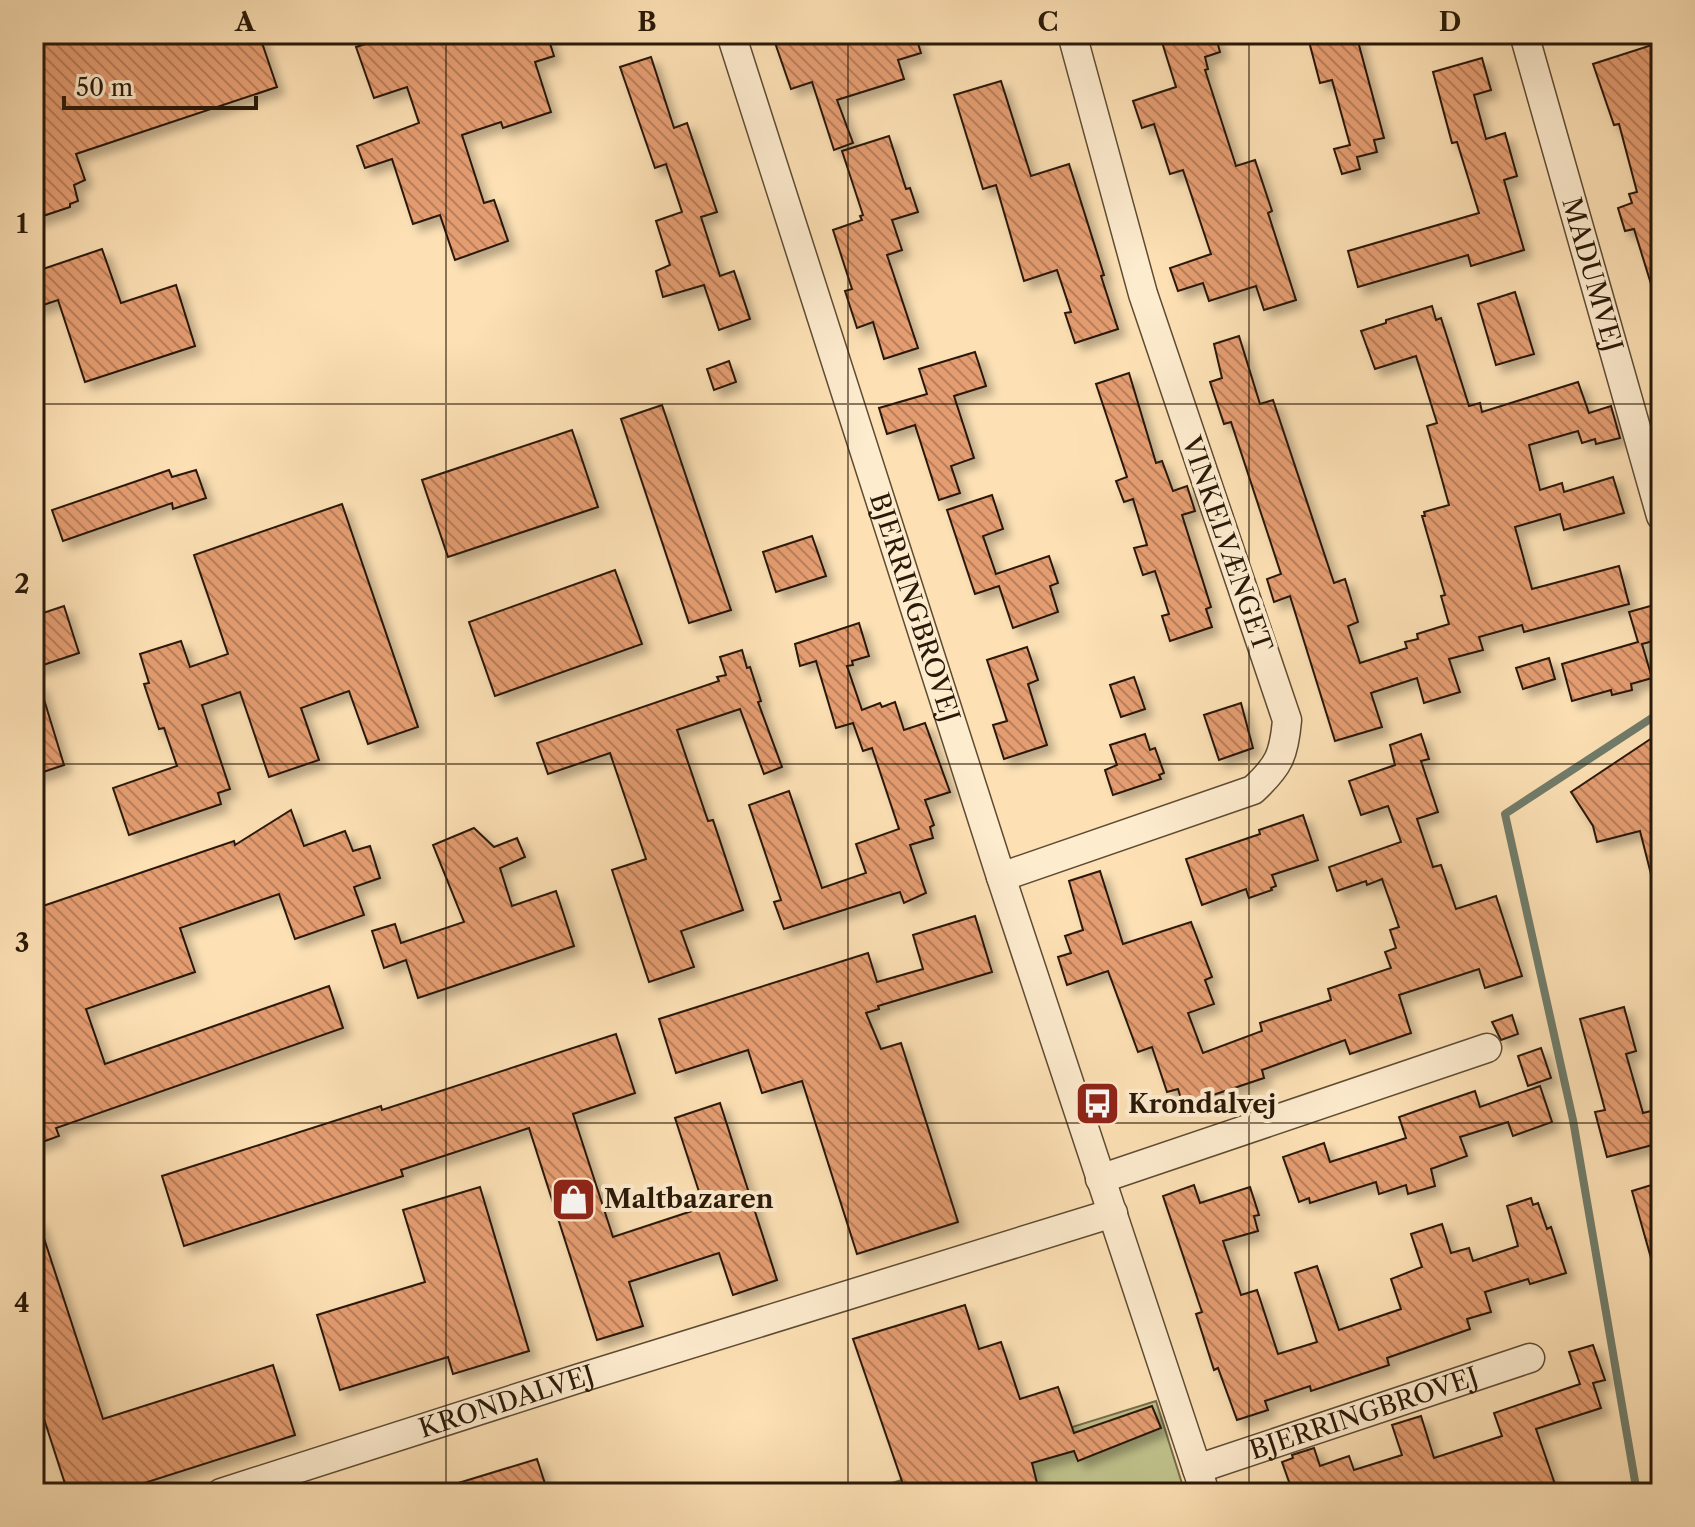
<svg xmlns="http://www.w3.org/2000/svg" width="1695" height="1527" font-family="'Libre Caslon Text',serif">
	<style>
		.garden { fill: #c0c28c; stroke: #746e4a; stroke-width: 2 }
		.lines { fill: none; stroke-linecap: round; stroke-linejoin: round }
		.stream { stroke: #707c6a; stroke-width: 8 }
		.building { fill: url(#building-back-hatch); stroke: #291908; stroke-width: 2; filter: url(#shadow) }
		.minor-casing { stroke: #5e4b33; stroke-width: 31 }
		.minor { stroke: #feeccf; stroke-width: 28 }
		.grid { fill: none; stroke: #291908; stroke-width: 2; stroke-opacity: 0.55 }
		.labels { text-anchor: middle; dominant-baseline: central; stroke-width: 8; stroke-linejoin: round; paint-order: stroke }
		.street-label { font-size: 26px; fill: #291908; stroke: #feeccf }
		.poi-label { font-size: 26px; font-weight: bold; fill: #291908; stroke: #feeccf; text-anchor: start }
		.neatline { fill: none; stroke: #291908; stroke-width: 3 }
		.grid-label { font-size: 26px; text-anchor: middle; font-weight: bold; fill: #291908 }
	</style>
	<defs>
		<pattern id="building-back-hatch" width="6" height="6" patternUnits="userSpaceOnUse" patternTransform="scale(2)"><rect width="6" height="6" fill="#e49d71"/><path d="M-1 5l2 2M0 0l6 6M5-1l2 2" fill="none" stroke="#b97f5b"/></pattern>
		<filter id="shadow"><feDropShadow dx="7" dy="7" stdDeviation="4" flood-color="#0004"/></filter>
	</defs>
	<rect width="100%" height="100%" fill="#fde1b5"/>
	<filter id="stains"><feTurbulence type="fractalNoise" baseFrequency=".0025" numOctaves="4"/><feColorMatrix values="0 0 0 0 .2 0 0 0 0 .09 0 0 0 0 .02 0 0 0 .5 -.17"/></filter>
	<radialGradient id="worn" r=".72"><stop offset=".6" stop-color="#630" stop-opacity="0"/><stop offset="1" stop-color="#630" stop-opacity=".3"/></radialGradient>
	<polygon class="garden" points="1156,1401 1185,1493 860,1493"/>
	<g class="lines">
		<polyline class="stream" points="1637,1493 1573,1120 1505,814 1661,712"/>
	</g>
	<g class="building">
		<polygon points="34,34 259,34 277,87 76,154 85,180 74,185 78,201 70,204 70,207 34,219"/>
		<polygon points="373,34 547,34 554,56 535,62 551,112 503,128 501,122 462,135 484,203 494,200 508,241 455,260 440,215 413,224 392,159 365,168 357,146 419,123 407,87 374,98 356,47 375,41"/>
		<polygon points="772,34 915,34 921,53 898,60 904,79 837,100 853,143 834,150 812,82 791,89"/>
		<polygon points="1164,34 1215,34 1220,52 1205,57 1208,69 1205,70 1236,166 1255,160 1272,211 1268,213 1296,300 1264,310 1256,286 1209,301 1203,283 1178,291 1170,268 1211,254 1183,170 1170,174 1154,124 1142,128 1133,101 1176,87 1161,39 1166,38"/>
		<polygon points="1307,34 1356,34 1384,138 1374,140 1377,152 1357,157 1360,169 1342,174 1334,149 1350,145 1332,80 1320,83"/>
		<polygon points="1661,42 1661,299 1656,300 1634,229 1625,231 1618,208 1632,203 1629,194 1637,192 1619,124 1614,125 1593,64"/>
		<polygon points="651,57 674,128 687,123 717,212 701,217 720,276 734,271 750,319 719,330 704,285 663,297 656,271 670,265 656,221 682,212 666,164 655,168 620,67"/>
		<polygon points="1482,58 1491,90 1474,95 1486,139 1505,133 1517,176 1504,180 1524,250 1471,266 1468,255 1358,287 1348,251 1479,213 1457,142 1452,143 1433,72"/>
		<polygon points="1001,81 1031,176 1069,164 1104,275 1101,276 1118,329 1075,343 1065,313 1071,312 1057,270 1024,281 996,185 983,189 954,95"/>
		<polygon points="889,136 906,189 910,188 918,212 892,220 902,250 887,255 918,348 884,359 873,322 857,328 845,291 852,289 833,230 862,220 860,216 863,215 842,151"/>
		<polygon points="102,249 121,303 176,285 195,346 85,382 58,300 34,308 34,272"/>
		<polygon points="1515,292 1534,354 1496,365 1478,304"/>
		<polygon points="1432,306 1436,320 1441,318 1469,406 1480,403 1482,412 1578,382 1589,413 1611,406 1620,438 1596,444 1595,439 1582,443 1578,431 1529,445 1540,490 1562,483 1564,492 1613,477 1624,513 1564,530 1560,514 1515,527 1532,589 1619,566 1629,604 1524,632 1522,625 1479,637 1483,650 1449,659 1460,692 1424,703 1417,678 1371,693 1382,727 1335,741 1290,596 1274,602 1267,579 1281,574 1231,422 1224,424 1210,382 1222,378 1214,344 1239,336 1260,404 1273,400 1334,583 1345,579 1358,622 1348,626 1360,663 1407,648 1405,642 1418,639 1417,634 1449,624 1441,596 1445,595 1422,516 1425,516 1424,512 1449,505 1427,426 1437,423 1416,356 1375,369 1361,331 1386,323 1386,320"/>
		<polygon points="975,352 986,386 954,396 974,458 951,466 960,493 939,500 915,425 887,434 879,408 927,394 919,369"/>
		<polygon points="729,361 736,382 714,390 707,369"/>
		<polygon points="1129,373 1156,463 1162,461 1173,491 1187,486 1195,511 1182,515 1211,607 1206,609 1212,627 1170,641 1162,616 1169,614 1155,571 1143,575 1134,548 1147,545 1133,499 1124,502 1116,481 1127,477 1096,384"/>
		<polygon points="662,405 731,610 689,623 621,419"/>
		<polygon points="572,430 598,507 448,557 422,480"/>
		<polygon points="169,470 172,477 196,470 206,498 173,509 172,503 63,541 52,510"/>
		<polygon points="992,495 1003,529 983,536 996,574 1049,556 1058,583 1050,586 1058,612 1013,628 999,586 975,594 947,510"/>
		<polygon points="342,504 418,727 368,744 349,691 301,708 319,760 269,777 240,692 202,705 230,789 218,793 221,804 129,835 113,788 177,766 164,728 159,729 144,684 149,683 140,654 181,641 190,667 228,654 194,555"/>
		<polygon points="812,536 826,576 776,592 763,552"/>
		<polygon points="615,570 642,644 495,696 469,622"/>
		<polygon points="1661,603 1661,639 1642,644 1652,678 1631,684 1632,690 1612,695 1611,690 1572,701 1562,664 1638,642 1629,612"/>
		<polygon points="64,606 79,653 34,668 34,616"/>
		<polygon points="859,623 869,656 852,661 853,665 847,666 862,710 880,703 882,707 895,702 904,730 925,723 950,792 925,800 934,825 930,827 933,838 910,845 926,893 904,903 900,892 784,929 774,902 781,900 749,805 789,791 822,888 866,873 856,844 899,829 872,748 863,751 853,723 836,728 816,661 800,666 795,644"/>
		<polygon points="1027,647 1038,680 1028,684 1047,745 1004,759 993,725 1007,721 987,660"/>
		<polygon points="742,650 747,668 750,667 761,701 758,702 782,767 764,774 740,709 677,730 708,821 713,820 743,910 681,931 694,967 649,982 612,870 646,859 610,753 548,774 537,743 719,681 717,677 726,675 720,657"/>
		<polygon points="1549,658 1555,679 1523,689 1516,668"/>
		<polygon points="1134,677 1145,709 1121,717 1110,685"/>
		<polygon points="39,683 64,765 34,775 34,684"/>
		<polygon points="1241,703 1253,748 1219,760 1204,715"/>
		<polygon points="1661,732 1661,885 1654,886 1640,831 1597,842 1593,826 1571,792"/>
		<polygon points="1145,734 1150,750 1155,748 1164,773 1159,775 1161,779 1113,795 1105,770 1117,765 1110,745"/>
		<polygon points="1421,734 1429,759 1421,761 1438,812 1417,819 1433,867 1441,865 1456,909 1496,896 1522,976 1485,988 1479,969 1399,995 1411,1033 1350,1054 1345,1040 1262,1070 1264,1078 1183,1105 1178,1089 1167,1092 1152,1047 1138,1052 1108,971 1067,985 1058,957 1071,953 1065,936 1083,930 1069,881 1100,871 1123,944 1191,922 1212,977 1205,980 1214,1004 1188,1013 1203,1053 1262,1031 1260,1023 1331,1000 1328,989 1391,968 1385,952 1396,948 1390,930 1399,927 1382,879 1367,885 1366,881 1337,891 1329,867 1401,842 1388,806 1361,815 1349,781 1395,765 1390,745"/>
		<polygon points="291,810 304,846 345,831 353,851 370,846 380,878 354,887 364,915 295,939 279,894 180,928 195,972 86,1009 105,1064 329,986 343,1028 56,1128 59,1136 34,1145 34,909 234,841 235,845"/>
		<polygon points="1303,815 1318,860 1272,875 1276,886 1271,888 1272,890 1249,898 1246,889 1202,905 1186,859 1260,834 1259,830"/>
		<polygon points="474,828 494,847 517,838 525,857 500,868 512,906 556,891 574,946 418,998 406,960 384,968 372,931 395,924 401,943 464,922 433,845"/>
		<polygon points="975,916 992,972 878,1006 879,1009 866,1013 881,1049 901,1043 958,1222 857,1254 802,1081 762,1093 748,1050 676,1073 659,1019 868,953 877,982 923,969 913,935"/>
		<polygon points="1624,1007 1636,1051 1626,1054 1643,1113 1651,1111 1660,1143 1607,1157 1595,1112 1605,1110 1580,1019"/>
		<polygon points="1512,1015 1518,1034 1501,1040 1492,1022"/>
		<polygon points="616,1034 635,1093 573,1114 613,1237 704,1207 675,1118 720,1103 777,1280 733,1295 719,1253 629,1282 643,1326 597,1340 529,1128 401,1170 403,1176 184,1246 162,1176 381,1106 382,1110"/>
		<polygon points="1541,1048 1551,1078 1528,1086 1518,1056"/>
		<polygon points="1540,1086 1552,1122 1513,1136 1508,1122 1460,1137 1467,1156 1431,1169 1435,1186 1408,1194 1406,1185 1379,1194 1376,1182 1310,1203 1309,1198 1299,1202 1283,1157 1324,1143 1330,1162 1406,1138 1399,1117 1422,1109 1475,1091 1480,1107"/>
		<polygon points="1661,1182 1661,1271 1655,1272 1632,1191"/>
		<polygon points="1194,1185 1200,1203 1250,1187 1259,1215 1254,1216 1258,1231 1223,1241 1241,1295 1257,1290 1278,1354 1317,1342 1295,1273 1317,1266 1339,1330 1401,1309 1391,1279 1422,1267 1411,1234 1442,1224 1451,1253 1469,1248 1473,1261 1518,1246 1507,1206 1531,1198 1533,1205 1538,1203 1547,1229 1551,1227 1566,1273 1530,1284 1528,1279 1485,1292 1491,1312 1467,1319 1470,1329 1387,1358 1389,1365 1311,1391 1310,1386 1265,1401 1268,1410 1237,1420 1218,1368 1214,1370 1196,1314 1202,1312 1163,1196"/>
		<polygon points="480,1187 529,1351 453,1374 448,1357 340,1390 317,1315 425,1282 403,1210"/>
		<polygon points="34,1220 38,1220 103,1419 273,1365 295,1435 113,1493 68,1493 34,1388"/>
		<polygon points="965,1305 979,1349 1001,1342 1020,1399 1058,1387 1074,1433 1152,1406 1161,1428 1078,1461 1074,1451 1032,1463 1037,1483 1000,1493 906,1493 853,1339"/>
		<polygon points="1593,1345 1605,1380 1593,1383 1601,1408 1536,1429 1558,1493 1293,1493 1282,1462 1293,1458 1292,1455 1314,1448 1320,1466 1349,1456 1354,1470 1402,1455 1392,1425 1421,1416 1434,1458 1502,1436 1494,1413 1580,1384 1569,1352"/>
		<polygon points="537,1459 548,1493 443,1493 442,1488"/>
	</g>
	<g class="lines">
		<defs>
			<g id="minor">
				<path id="s1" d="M731,34L1001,877L1205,1493"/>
				<path id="s2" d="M1524,34L1661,516"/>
				<path d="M1001,877L1253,790C1279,766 1284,755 1287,720L1143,294L1072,34"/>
				<polyline points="1100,1179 1487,1048"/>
				<path id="s3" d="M1197,1469L1530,1358"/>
				<path id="s4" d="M221,1493L580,1378L1113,1213"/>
			</g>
		</defs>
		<use href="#minor" class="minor-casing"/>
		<use href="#minor" class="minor"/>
	</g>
	<path class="grid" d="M446,34V1493M848,34V1493M1249,34V1493M34,404H1661M34,764H1661M34,1123H1661"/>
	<defs>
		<symbol id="bus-square" viewBox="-11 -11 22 22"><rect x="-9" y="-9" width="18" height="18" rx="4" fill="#8f2418" stroke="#feeccf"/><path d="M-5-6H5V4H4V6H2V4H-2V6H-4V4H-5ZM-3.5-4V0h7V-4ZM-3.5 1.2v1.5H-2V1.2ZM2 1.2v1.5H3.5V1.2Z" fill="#fff"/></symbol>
		<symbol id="shop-square" viewBox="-11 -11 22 22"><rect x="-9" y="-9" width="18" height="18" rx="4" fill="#8f2418" stroke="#feeccf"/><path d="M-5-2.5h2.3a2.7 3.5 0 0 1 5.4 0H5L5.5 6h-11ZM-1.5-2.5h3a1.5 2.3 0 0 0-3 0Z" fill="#fff"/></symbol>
	</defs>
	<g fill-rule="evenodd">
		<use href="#bus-square" x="1072" y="1078" width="51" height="51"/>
		<use href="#shop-square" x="548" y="1174" width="51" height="51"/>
	</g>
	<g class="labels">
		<g class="street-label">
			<text stroke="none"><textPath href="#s2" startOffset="250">MADUMVEJ</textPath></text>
			<text transform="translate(1227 544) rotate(71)">VINKELVÆNGET</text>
			<text stroke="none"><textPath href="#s1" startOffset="602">BJERRINGBROVEJ</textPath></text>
			<text stroke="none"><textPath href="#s4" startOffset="300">KRONDALVEJ</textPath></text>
			<text stroke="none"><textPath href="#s3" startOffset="176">BJERRINGBROVEJ</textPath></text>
		</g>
		<g class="poi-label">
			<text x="1128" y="1104">Krondalvej</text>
			<text x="604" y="1199">Maltbazaren</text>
		</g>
	</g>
	<rect width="1695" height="1527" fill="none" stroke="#fde1b5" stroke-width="88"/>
	<path d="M64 96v12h192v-12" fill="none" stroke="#291908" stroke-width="4"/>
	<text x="76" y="96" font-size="24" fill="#291908" stroke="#feeccf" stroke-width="6" paint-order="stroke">50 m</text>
	<rect x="44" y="44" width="1607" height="1439" class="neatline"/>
	<g class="grid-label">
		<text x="245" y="31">A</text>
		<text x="647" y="31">B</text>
		<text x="1048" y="31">C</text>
		<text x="1450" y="31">D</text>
		<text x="22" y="233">1</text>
		<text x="22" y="593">2</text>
		<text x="22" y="952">3</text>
		<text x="22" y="1312">4</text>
	</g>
	<rect width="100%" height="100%" filter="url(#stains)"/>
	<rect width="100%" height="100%" fill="url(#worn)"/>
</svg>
